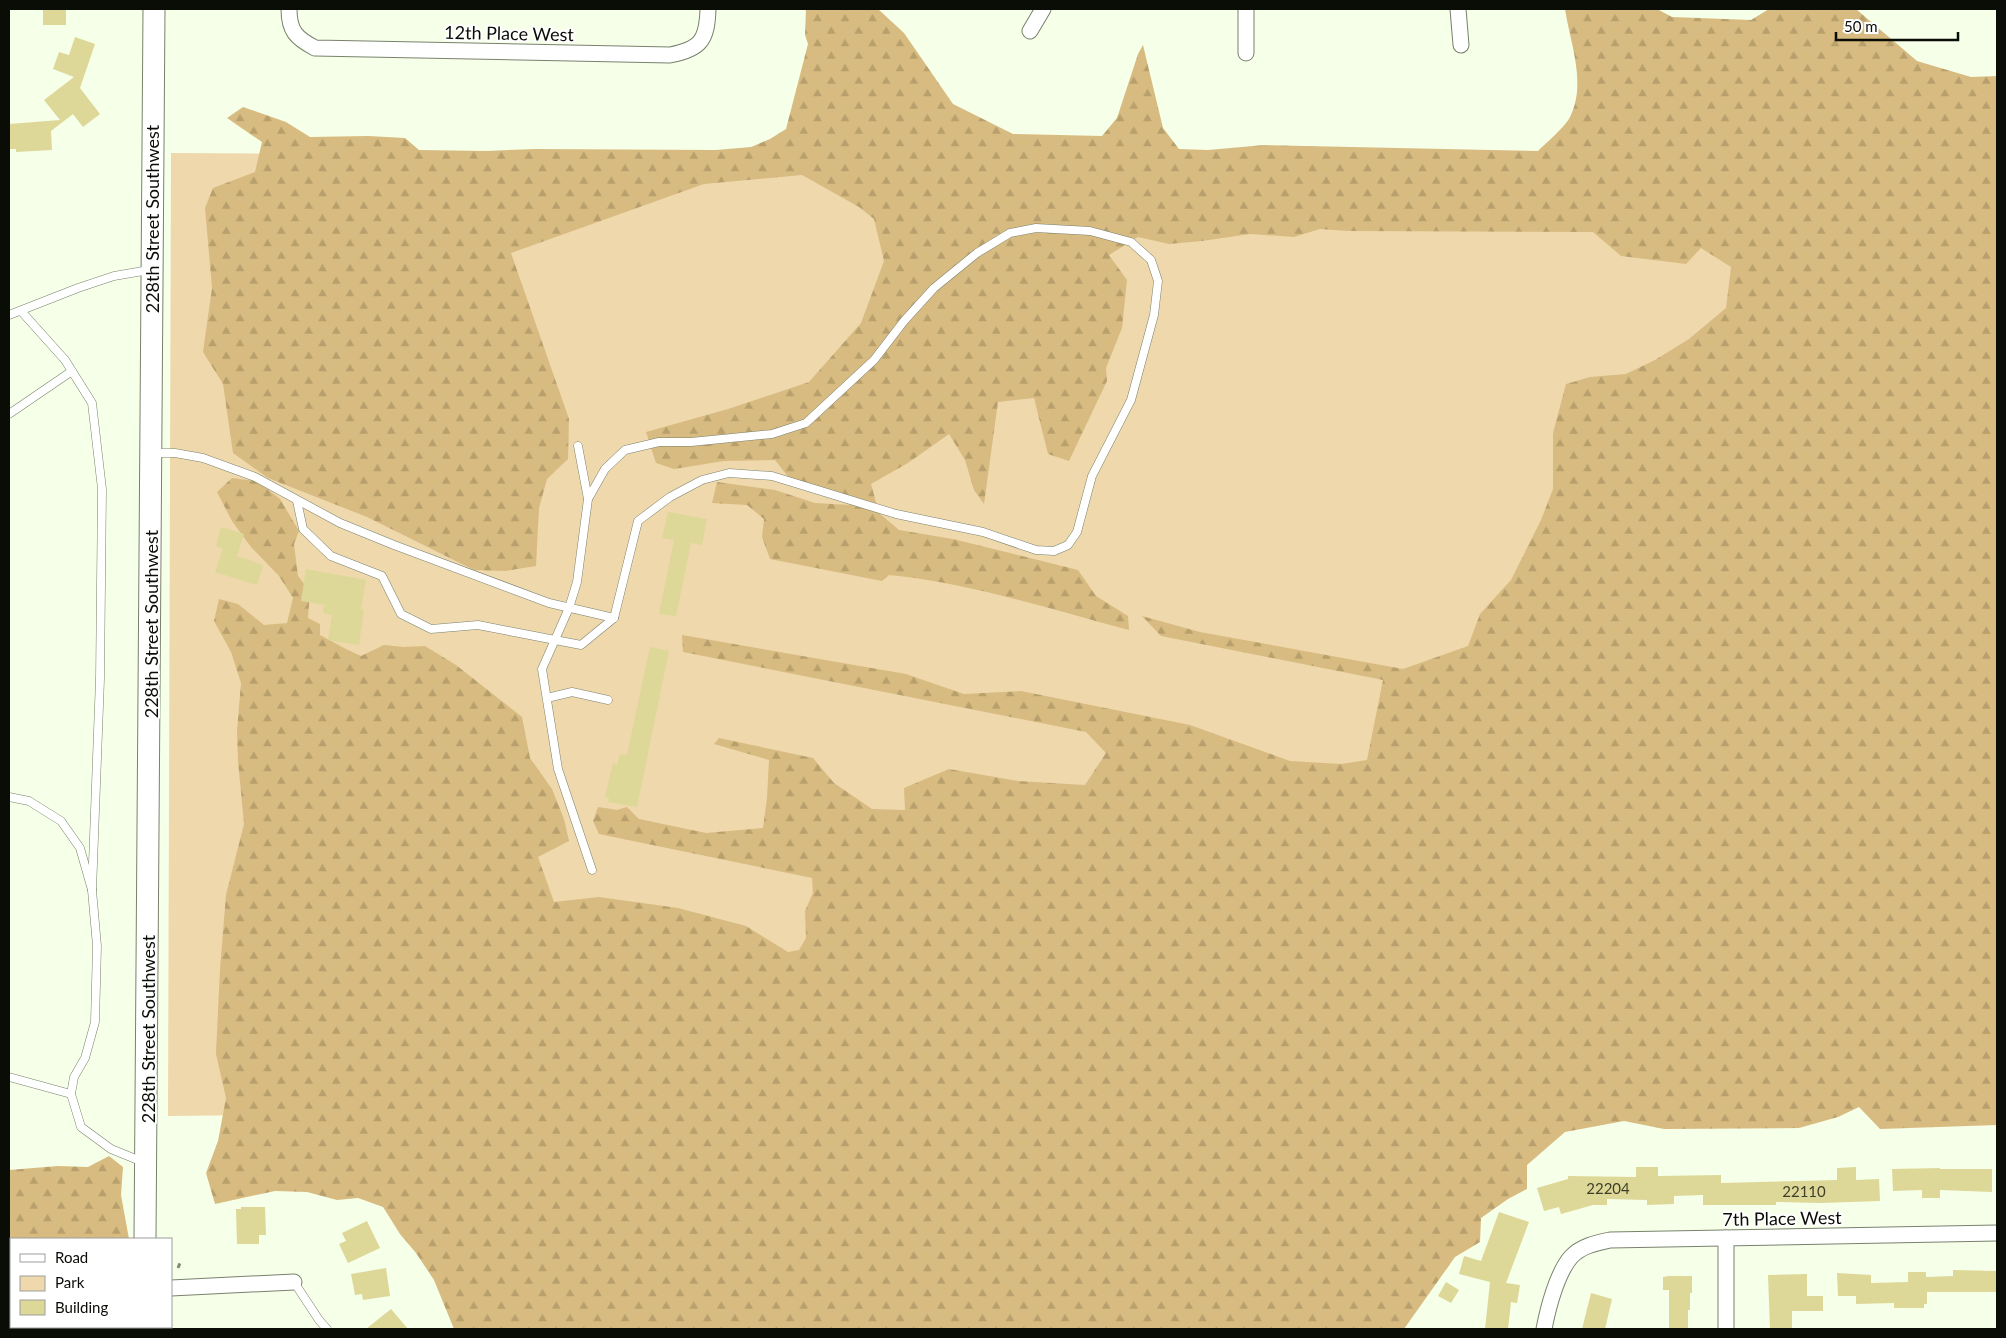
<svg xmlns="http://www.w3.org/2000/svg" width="2006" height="1338" font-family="Lato,sans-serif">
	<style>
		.green { fill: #efd8ac }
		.forest { fill: url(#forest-firs) }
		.building { fill: #ddd898 }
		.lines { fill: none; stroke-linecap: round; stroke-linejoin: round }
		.service-casing { stroke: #79816d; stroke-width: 9 }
		.minor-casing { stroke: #79816d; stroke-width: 17 }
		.secondary-casing { stroke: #79816d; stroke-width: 23 }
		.path { stroke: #828779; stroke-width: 3; stroke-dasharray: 5 2.5; stroke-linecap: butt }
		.service { stroke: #fff; stroke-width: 8 }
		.minor { stroke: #fff; stroke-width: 15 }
		.secondary { stroke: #fff; stroke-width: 21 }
		.labels { text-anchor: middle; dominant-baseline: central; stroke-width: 4; stroke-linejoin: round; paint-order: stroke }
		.number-label { font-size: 15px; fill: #3f3f2a }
		.street-label { font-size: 18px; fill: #0a0c06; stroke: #fff }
	</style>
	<defs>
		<pattern id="forest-firs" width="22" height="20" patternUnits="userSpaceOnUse" patternTransform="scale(1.25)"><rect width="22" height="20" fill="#d8bb80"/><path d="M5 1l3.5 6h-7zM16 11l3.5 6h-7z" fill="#b8a06d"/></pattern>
	</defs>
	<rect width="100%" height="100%" fill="#f6ffe8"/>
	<polygon class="green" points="171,153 1828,163 1821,1098 168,1116"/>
	<g class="forest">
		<path d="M806,9H878L904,33L953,104L1013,134L1102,136L1117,118L1138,54L1143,45L1163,128L1179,149L1208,150L1264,145L1538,151C1547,142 1565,127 1570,117C1587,83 1570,43 1565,9H1657L1672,17L1751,20L1769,9H1856L1917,61L1971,77L1997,76V1125L1880,1129L1859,1107L1838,1117L1799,1128L1664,1129L1624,1121L1565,1132L1527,1165V1189L1508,1199L1481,1218L1480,1242L1455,1257L1404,1329H454L434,1280L416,1253L400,1234L383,1207L358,1198L337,1200L307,1192L275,1191L215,1204L206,1173L218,1141L226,1098L216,1054L220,969L226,895L244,824L238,761L237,731L241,683L231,652L214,621L219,599L238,604L264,625L287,623L293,598L279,576L251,547L232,521L217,492L232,478L257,481L280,499L299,531L294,544L298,576L310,591L308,618L320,624V635L346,649L361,656L384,645L404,647L425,646L456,665L522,717L530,758L552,789L564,819L569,841L538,857L554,902L599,897L678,908L746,926L788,952L799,950L806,938L805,911L813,893L812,878L599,834L593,821L598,807L617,810L627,807L639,819L706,833L763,828L767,798L769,760L714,744L719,738L813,758L834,783L872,809L905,810L904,788L949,769L1018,781L1085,785L1106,753L1086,732L683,652L682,635L906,674L964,694L1021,691L1190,725L1290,761L1341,764L1367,760L1383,680L1161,636L1142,616L1200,632L1403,669L1468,646L1480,614L1511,580L1541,520L1553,489V433L1566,384L1590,377L1626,374L1655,360L1689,339L1726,308L1731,267L1701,248L1686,264L1621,256L1593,232L1348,231L1320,229L1294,237L1250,234L1202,241L1169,244L1138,237L1109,255L1127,280L1122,328L1106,368L1107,381L1069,461L1048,454L1034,398L998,402L984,504L974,490L965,460L949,434L908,463L871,484L879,513L899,530L953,539L1078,570L1096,596L1128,616L1129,630C1050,609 970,583 889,575L882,581L770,559L762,537L764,519L747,505L712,503L717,482L775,490L815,503L850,505L826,491L793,483L775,460L724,461L674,469L656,463L646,432L728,409L809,382L861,323L884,261L874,219L859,207L802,175L704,184L511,253L569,419L568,459L547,479L539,508L536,566L505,571L474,570L367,517L268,478L233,453L223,384L203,352L212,288L205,208L213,188L255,172L262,142L227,118L243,107L286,122L310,137L368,136L405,138L419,150L486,151L535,149L716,150L751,147L770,139L786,129L808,44L805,35Z"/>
		<polygon points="109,1156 123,1167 121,1195 129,1239 11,1239 11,1327 123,1327 123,1329 9,1329 9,1170 58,1166 88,1167"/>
	</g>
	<g class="building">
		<rect x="43" y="9" width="23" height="16"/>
		<polygon points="75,37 95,44 80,88 100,114 83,127 73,114 51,131 52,150 16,152 16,149 9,149 9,124 60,120 44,100 74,77 53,69 59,52 69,55"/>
		<polygon points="668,512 707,519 702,545 691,543 676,616 659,614 674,540 662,538"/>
		<polygon points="221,527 244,534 237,556 263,565 257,585 215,572 223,548 216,546"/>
		<polygon points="306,569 366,580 361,609 364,610 359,645 328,640 332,615 323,613 324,605 301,601"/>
		<polygon points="650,647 669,651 637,807 608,802 609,798 605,797 613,763 617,764 620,754 627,755"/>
		<polygon points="1636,1167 1658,1167 1658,1176 1721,1175 1721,1183 1837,1180 1837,1168 1856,1167 1856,1180 1879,1179 1880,1201 1821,1203 1776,1202 1776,1205 1703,1205 1703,1195 1674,1196 1674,1204 1647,1205 1647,1200 1607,1199 1607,1205 1593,1205 1561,1214 1559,1207 1544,1211 1537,1188 1568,1179 1568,1176 1636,1177"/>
		<polygon points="1940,1168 1940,1169 1992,1169 1992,1192 1940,1190 1940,1198 1922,1198 1922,1190 1893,1191 1892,1169"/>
		<polygon points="241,1207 265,1207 266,1235 259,1235 259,1244 237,1244 236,1209 241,1209"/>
		<polygon points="1499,1212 1529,1222 1506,1283 1520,1285 1517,1303 1511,1302 1508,1329 1485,1329 1490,1282 1459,1274 1464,1256 1481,1261"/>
		<polygon points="367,1221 380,1248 348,1263 339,1244 346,1241 342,1233"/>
		<polygon points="386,1268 390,1296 363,1300 362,1294 355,1295 351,1274"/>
		<polygon points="1953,1270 1997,1271 1997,1292 1927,1292 1927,1304 1924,1304 1924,1308 1894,1308 1894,1303 1856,1304 1856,1296 1838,1296 1837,1273 1871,1275 1871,1283 1908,1282 1908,1272 1926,1272 1926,1277 1953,1276"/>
		<polygon points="1807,1274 1807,1296 1823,1296 1823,1311 1792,1311 1792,1329 1770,1329 1768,1275"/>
		<polygon points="1669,1276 1692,1276 1692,1293 1690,1293 1690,1310 1688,1310 1688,1329 1669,1329 1669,1290 1663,1290 1663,1277"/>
		<polygon points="1446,1282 1459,1290 1451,1303 1438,1296"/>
		<polygon points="1591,1293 1612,1299 1605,1329 1582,1329"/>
		<polygon points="391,1309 408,1329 366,1329"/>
	</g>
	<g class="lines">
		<defs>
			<g id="service">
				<polyline points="21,311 65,360 92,403 102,489 100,679 92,890"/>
				<polyline points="9,315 78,288 114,276 149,270"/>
				<polyline points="9,414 72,371"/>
				<polyline points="578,446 588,499 577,582 569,608 542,669 558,769 592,870"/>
				<polyline points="152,453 175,453 203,458 255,477 340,523 394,545 549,603 614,618"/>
				<polyline points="297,501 303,529 331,556 382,576 401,614 431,629 478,625 581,645 614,618 638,521 670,497 702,480 729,473 772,476 896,514 983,532 1036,550 1054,551 1068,545 1077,532 1092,476 1131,400 1154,315 1158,281 1151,260 1131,242 1090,231 1036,228 1010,233 977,253 934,288 904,321 874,360 806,423 772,434 691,442 659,442 625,450 605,469 588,499"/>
				<polyline points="547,698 572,692 608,700"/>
				<polyline points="9,797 29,801 61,821 80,848 92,890 97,946 95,1022 85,1058 74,1077 71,1094 81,1127 111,1149 143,1162"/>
				<polyline points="9,1077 71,1094"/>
				<polyline points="294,1282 319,1320 327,1329"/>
			</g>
			<g id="minor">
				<path d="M289,9C289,31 296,38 315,48L670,55C701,49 707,40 708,9"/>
				<polyline points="1246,9 1246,53"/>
				<polyline points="1458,9 1461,45"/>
				<polyline points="1030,31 1043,9"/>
				<polyline points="1726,1238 1726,1329"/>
				<polyline points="171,1288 294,1282"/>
				<path d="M1544,1329C1548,1308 1557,1273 1571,1257C1581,1246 1596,1243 1610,1240L1997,1233"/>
			</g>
			<g id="secondary">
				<polyline points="145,1239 154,9"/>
				<polyline points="144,1329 144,1327"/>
			</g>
		</defs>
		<use href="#service" class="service-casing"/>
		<use href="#minor" class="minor-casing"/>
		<use href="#secondary" class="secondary-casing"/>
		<polyline class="path" points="178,1268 180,1263"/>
		<use href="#service" class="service"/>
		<use href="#minor" class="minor"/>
		<use href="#secondary" class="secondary"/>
	</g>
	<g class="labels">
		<g class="number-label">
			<text x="1608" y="1188">22204</text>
			<text x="1804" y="1191">22110</text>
		</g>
		<g class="street-label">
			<text transform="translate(509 33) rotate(1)">12th Place West</text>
			<text transform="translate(152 219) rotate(-90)">228th Street Southwest</text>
			<text transform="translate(151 624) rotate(-90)">228th Street Southwest</text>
			<text transform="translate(148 1029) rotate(-90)">228th Street Southwest</text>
			<text transform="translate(1782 1218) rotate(-1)">7th Place West</text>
		</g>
	</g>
	<rect width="2006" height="1338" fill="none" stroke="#0a0c06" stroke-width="20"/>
	<rect x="10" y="1238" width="162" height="90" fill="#ffffff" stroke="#9d9e9b"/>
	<rect x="20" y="1254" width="25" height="8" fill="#ffffff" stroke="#9d9e9b"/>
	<text x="55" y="1263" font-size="15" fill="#0a0c06">Road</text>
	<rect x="20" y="1276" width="25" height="15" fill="#efd8ac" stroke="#9d9e9b"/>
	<text x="55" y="1288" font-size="15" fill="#0a0c06">Park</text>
	<rect x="20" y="1300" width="25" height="15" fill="#ddd898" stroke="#9d9e9b"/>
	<text x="55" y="1313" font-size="15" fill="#0a0c06">Building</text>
	<path d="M1836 32v8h122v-8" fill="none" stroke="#0a0c06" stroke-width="2.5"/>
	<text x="1844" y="32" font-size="15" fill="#0a0c06" stroke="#ffffff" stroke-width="4" paint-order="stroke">50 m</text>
</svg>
